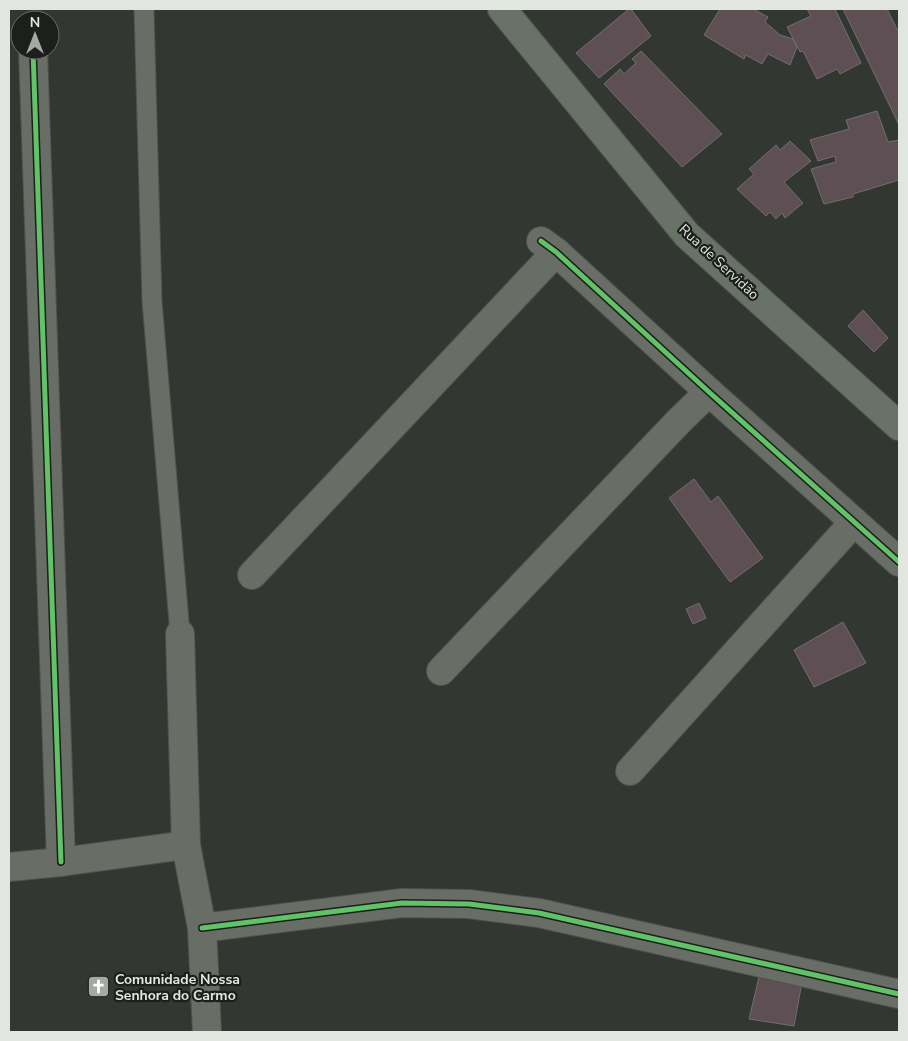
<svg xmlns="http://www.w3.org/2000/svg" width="908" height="1041" font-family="'Nunito Sans',sans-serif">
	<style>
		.building { fill: #5e4f55; stroke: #706f6d }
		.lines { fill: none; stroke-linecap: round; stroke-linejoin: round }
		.service-casing { stroke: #50524f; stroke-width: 21 }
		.minor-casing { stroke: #50524f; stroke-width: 30 }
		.secondary-casing { stroke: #50524f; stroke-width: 30 }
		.service { stroke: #686e65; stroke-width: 19 }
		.minor { stroke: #686e65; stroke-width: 28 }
		.secondary { stroke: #697266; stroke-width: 28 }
		.cycleway-casing { stroke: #1c1f1b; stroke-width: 8 }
		.cycleway { stroke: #61c268; stroke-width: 5 }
		.labels { text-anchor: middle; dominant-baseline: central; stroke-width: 4.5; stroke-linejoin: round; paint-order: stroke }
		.street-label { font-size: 14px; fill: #e1e6e0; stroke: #1c1f1b }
		.poi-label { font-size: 14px; font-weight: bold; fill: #e1e6e0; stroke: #1c1f1b; text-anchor: start }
	</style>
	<rect width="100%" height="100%" fill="#333732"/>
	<g class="building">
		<polygon points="629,9 631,9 651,36 599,78 576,53"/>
		<polygon points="720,9 753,9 768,17 765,22 780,35 793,39 797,47 790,65 768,54 762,64 746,55 744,59 704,35"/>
		<polygon points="807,9 835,9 861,63 840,74 837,69 817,79 803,51 800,52 787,27 811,16"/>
		<polygon points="843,9 887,9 899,33 899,125"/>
		<polygon points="641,51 722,134 682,167 604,84 620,69 624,74 636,63 632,59"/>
		<polygon points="877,111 888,142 899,140 899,180 853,194 853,197 824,204 811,169 836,162 835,156 818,161 810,140 849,129 846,120"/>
		<polygon points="790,141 811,161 784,182 803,203 785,218 782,213 776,219 770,212 766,216 737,189 754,174 749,169 776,145 780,150"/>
		<polygon points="863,310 888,338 874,352 848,326"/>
		<polygon points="694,479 711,502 718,496 763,558 730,582 669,498"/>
		<polygon points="699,603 706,618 693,624 686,609"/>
		<polygon points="843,622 866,663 814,687 794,650"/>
		<polygon points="759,977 802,982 794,1026 749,1019"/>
	</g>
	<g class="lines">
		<defs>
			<polyline id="service" points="144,9 152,301 180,634"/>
			<g id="minor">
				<polyline points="33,50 61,862"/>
				<polyline points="541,241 556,252 709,392 899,562"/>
				<polyline points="252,575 556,252"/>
				<polyline points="180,634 186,845"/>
				<polyline points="441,671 679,421 709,392"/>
				<polyline points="630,771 854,522"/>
				<polyline points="9,867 61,862 186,845 202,928 207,1032"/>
				<polyline points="202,928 402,903 469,904 539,913 899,994"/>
			</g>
			<polyline id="secondary" points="502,9 687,235 899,426"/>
		</defs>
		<use href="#service" class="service-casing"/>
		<use href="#minor" class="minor-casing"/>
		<use href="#secondary" class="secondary-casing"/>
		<use href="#service" class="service"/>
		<use href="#minor" class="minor"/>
		<use href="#secondary" class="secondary"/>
		<defs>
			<g id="cycleway">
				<polyline points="33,50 61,862"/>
				<polyline points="541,241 556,252 709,392 899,562"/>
				<polyline points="202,928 402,903 469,904 539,913 899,994"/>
			</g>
		</defs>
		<use href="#cycleway" class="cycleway-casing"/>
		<use href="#cycleway" class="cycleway"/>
	</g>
	<defs>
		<symbol id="church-square" viewBox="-11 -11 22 22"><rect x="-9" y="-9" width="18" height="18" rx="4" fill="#a4a9a3" stroke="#1c1f1b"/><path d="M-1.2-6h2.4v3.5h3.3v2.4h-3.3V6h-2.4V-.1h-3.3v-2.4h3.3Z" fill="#fff"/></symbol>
	</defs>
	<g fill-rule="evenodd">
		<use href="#church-square" x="86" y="974" width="25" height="25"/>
	</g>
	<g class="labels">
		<g class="street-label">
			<text transform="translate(719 262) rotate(43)">Rua de Servidão</text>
		</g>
		<g class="poi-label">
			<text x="115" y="979">Comunidade Nossa<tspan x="115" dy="16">Senhora do Carmo</tspan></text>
		</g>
	</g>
	<rect width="908" height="1041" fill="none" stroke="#e1e6e0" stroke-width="20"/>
	<g transform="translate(35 35)"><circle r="24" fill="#1c1f1b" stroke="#6b6f6a"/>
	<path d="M0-4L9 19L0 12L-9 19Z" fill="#a4a9a3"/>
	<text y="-8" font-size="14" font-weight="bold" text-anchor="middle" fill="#e1e6e0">N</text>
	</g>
</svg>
